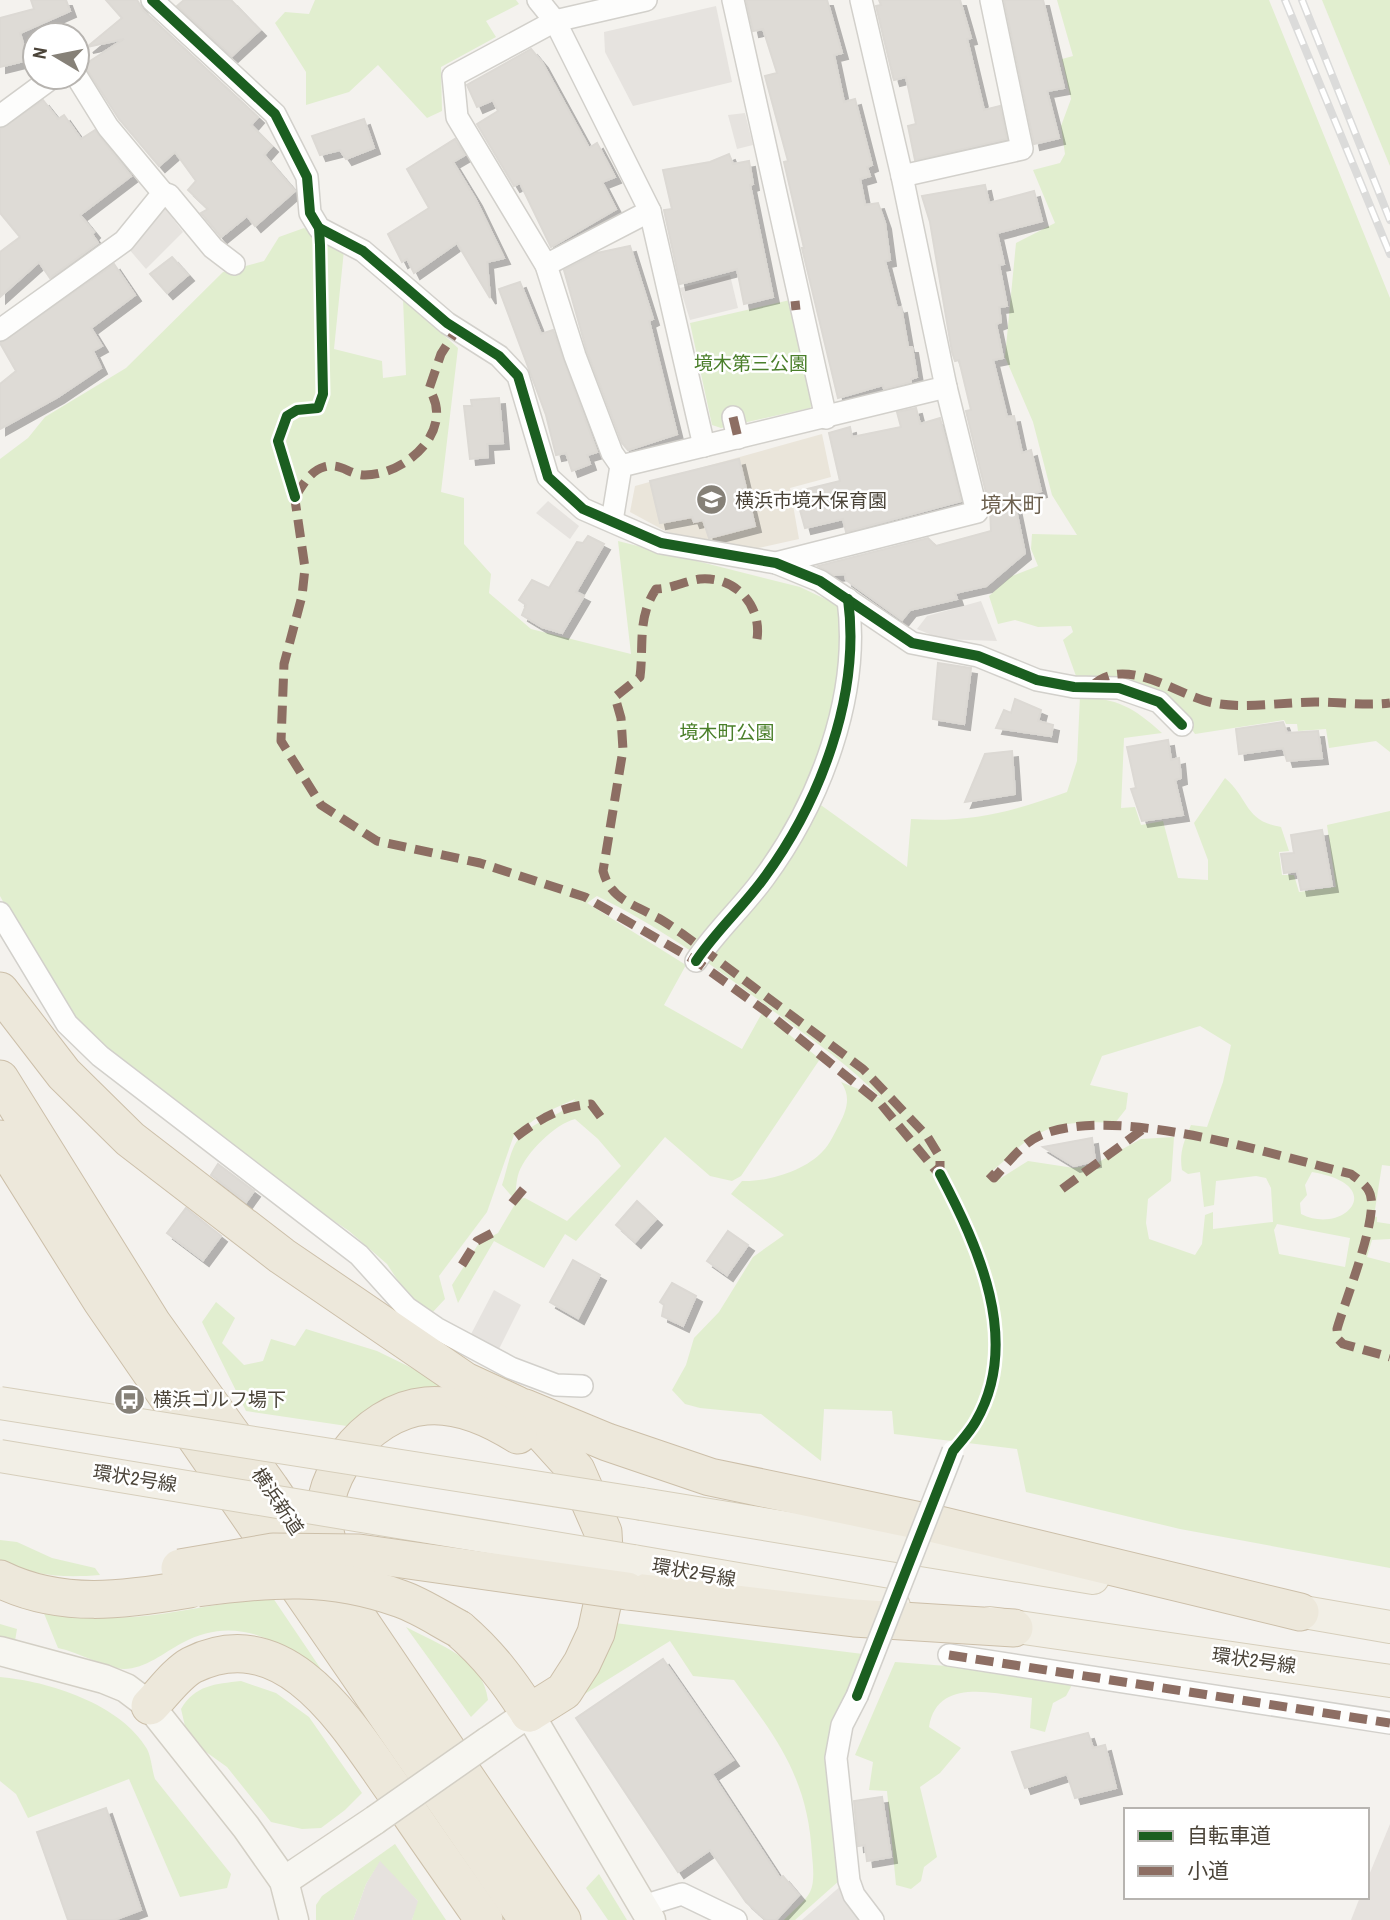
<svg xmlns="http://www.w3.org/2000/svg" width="1390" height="1920" font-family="'Archivo Narrow','Noto Sans JP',sans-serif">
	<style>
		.industrial { fill: #e6e2de }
		.education { fill: #eae5da }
		.green { fill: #e1eecf; fill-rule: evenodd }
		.parking { fill: #e6e3df }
		.building { fill: #dedbd6; stroke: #dcd9d4; stroke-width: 2; filter: url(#shadow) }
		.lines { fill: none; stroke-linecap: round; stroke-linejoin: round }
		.street-casing { stroke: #d2d0cb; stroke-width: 24 }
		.secondary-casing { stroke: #d3cfc5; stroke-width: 31 }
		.primary-casing { stroke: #d6cebb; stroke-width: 34 }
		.highway-casing { stroke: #ccbfa9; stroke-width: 39 }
		.street { stroke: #fdfdfc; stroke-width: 21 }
		.secondary { stroke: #f7f6f1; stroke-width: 28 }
		.primary { stroke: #f2efe6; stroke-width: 32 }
		.highway { stroke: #ede8db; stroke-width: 37 }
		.rail-casing { stroke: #dbdbda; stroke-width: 8 }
		.rail { stroke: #fff; stroke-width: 5; stroke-dasharray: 16; stroke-linecap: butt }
		.street-bridge-casing { stroke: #d2d0cb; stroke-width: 24; stroke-linecap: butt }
		.secondary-bridge-casing { stroke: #d3cfc5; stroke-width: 31; stroke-linecap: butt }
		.primary-bridge-casing { stroke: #d6cebb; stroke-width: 34; stroke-linecap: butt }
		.highway-bridge-casing { stroke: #ccbfa9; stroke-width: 39; stroke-linecap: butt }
		.street-bridge { stroke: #fdfdfc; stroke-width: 21 }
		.secondary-bridge { stroke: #f7f6f1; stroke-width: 28 }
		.primary-bridge { stroke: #f2efe6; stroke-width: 32 }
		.highway-bridge { stroke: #ede8db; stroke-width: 37 }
		.quiet { stroke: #8d6e63; stroke-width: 9; stroke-dasharray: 18 9; stroke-linecap: butt }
		.cycleway-casing { stroke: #fff; stroke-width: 15 }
		.cycleway { stroke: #1b5e20; stroke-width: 10 }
		.labels { text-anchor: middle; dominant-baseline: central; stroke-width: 5; stroke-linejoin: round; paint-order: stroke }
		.park-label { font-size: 19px; fill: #4a7f2a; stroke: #fff }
		.poi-label { font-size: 19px; fill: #4b4439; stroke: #fff; text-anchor: start }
		.street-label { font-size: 19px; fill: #4b4439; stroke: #fff }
		.neighbourhood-label { font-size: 21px; fill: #6e6250; stroke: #fff }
	</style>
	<defs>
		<filter id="shadow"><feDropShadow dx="6" dy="6" stdDeviation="0" flood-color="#0004"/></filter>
	</defs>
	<rect width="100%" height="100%" fill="#f4f2ee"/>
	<g class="industrial">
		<polygon points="1390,1824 1390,1920 1351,1920 1360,1897 1367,1897 1367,1880"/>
		<polygon points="380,1860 419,1902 412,1920 353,1920 366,1884"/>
	</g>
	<polygon class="education" points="822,434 831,477 790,488 799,539 750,550 667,532 630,512 635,486"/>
	<g class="green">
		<polygon points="315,0 516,0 519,4 486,21 496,37 441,67 442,111 427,118 378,65 349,92 306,105 306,72 275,23 285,12 309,14"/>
		<polygon points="1057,0 1269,0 1390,298 1390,752 1376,741 1329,748 1326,729 1298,731 1297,724 1286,724 1284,720 1195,734 1183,717 1076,676 1063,640 1073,632 1071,626 1038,627 1015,620 998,624 989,596 1012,576 1038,566 1031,549 1032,534 1077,535 1052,495 1033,422 1005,357 1016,243 1055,223 1033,170 1060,163 1065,154 1061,126 1071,99 1062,59 1073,56"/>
		<polygon points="1322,0 1390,0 1390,166"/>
		<path d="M304,228L344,250L334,349L382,361L383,378L406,375L403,298L458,348L441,492L464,498V544L491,574L489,593L531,629L631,654L618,541L800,587L859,615L818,803L907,867L911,819C971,823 1011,812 1067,792L1077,761L1080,696C1119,700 1132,706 1162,733L1124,738L1121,808L1135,807L1141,825L1163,821L1178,878L1208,880V860L1194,823L1225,778C1249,798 1244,821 1281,827L1289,851L1279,852L1282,875H1294L1299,892L1336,887L1327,825L1390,811V1166L1382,1165L1374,1216L1377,1217V1222L1390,1224V1239L1372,1240L1367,1257L1390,1263V1568L1180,1529L1026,1492L1017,1449L894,1434L892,1411L824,1409L821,1461L761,1414L700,1408L685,1404L672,1390L686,1365L694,1338L719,1312L753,1257L784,1235L731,1194L742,1181C767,1182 805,1171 823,1151C830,1144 835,1132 840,1123C847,1109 851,1096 841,1082L881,1098C848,1064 810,1038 772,1010C716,968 661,927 597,896L587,903L686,965L664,1005L742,1049L762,1013L820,1059L741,1176L732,1181L710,1176L665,1137L576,1241L565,1234L544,1268L494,1241L458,1303L452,1285L479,1243L498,1233L518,1199L525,1198L567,1221L621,1166L598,1139L575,1119C555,1124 527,1152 519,1172C516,1180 516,1191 515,1200L502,1185C507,1171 510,1148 520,1137C535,1119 563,1117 575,1099L542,1114L514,1135L487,1212L439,1276L445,1299L431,1314L406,1293L387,1264L349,1231L87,1055L0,896V459L28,438L45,417L126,368L223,272L264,261L279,237ZM1200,1026L1231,1045L1223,1082L1207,1127L1191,1125C1184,1141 1179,1153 1182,1170L1188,1174L1200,1172L1204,1207L1214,1205L1216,1181L1256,1176L1266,1178L1271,1188L1273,1222L1213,1229V1212L1205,1215L1202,1244L1195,1255L1149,1239L1146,1223L1148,1199L1171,1181L1174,1137L1141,1139L1093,1165L1074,1168L1028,1161L1001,1178L987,1177C992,1170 1000,1165 1006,1159C1041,1124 1067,1120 1115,1123L1126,1109L1128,1093L1090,1085L1102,1056ZM1312,1172C1390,1185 1344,1236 1301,1214L1300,1203L1307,1195L1305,1185ZM1277,1224L1350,1238L1345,1267L1279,1254L1274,1230Z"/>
		<polygon points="790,300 813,403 810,408 721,428 712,425 690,323"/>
		<polygon points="216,1302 235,1318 222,1343 244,1365 263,1361 271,1339 295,1346 306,1329 377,1351 459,1391 367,1429 246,1411 202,1322"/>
		<path d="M0,1540L17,1542L52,1558L95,1568L100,1575C63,1578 34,1576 0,1561Z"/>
		<path d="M273,1598L331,1684C289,1646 241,1611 182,1643C165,1652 145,1669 124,1669C107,1669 79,1652 58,1648L43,1611C73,1614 104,1619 134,1617C181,1613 226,1601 273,1598Z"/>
		<path d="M615,1623L863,1654L834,1724L840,1880L795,1920H784C791,1912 805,1902 810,1892C815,1882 813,1866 812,1855C808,1778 777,1739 734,1680L693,1676L670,1641L575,1700Z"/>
		<polygon points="0,1624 17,1629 15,1641 0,1637"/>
		<path d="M406,1627C439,1645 483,1658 488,1700L471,1717Z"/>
		<path d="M895,1662L1024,1672L1073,1683L1066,1696L1053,1703L1045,1732L1030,1728L1032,1698C995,1694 937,1676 929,1727L961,1748L940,1773L920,1787L937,1857L924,1867L921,1881L911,1889L896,1885L887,1791L869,1790L873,1762L855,1755Z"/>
		<path d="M0,1677C48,1681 121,1704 147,1749C151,1756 152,1770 155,1779L231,1874L227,1888L180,1897L129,1779L28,1818L16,1794L0,1781Z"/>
		<path d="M241,1681L276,1693L309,1717L362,1793L345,1810L321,1828L302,1829L271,1822L227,1767L188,1739L181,1709C195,1685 215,1684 241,1681Z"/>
		<polygon points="395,1844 446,1920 412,1920 418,1901 380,1861 366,1884 353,1920 316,1920 316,1905 322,1896"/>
		<polygon points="599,1874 627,1920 608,1920 586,1888"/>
	</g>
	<g class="parking">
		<polygon points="716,6 732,82 633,106 605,52 604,32"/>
		<polygon points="745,113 753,145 737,149 728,115"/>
		<polygon points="164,207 183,232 146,269 128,248"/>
		<polygon points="730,275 738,308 690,320 680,288"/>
		<polygon points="548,501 579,526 570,539 536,513"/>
		<polygon points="981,601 997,641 941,639 917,629 927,616"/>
		<polygon points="494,1290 521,1305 497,1353 469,1338"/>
		<polygon points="843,1884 865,1920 802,1920"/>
	</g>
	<g class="building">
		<polygon points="31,0 66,0 70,11 20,33 28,60 0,67 0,18 34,9"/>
		<polygon points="106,0 137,0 143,10 258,117 251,125 272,146 264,155 295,191 255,226 247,216 221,237 201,213 208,209 188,190 196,181 175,152 159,166 119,119 84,65 124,39 87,47 122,18"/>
		<polygon points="184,0 231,0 260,30 232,56 177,6"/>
		<polygon points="746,0 827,0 842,53 834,55 844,102 855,99 872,165 867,167 870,176 860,179 865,205 878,203 885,223 890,260 885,261 897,308 901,307 908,347 912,347 917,377 911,379 911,382 884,389 883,385 838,398 802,248 804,248 784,162 788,161 765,76 777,73 763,29 753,31"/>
		<polygon points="879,0 960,0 971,38 967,39 984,110 1000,106 1007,139 915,160 908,126 916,124 906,77 894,80 893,77 876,6 881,5"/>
		<polygon points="1004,0 1043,0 1064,88 1047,91 1059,138 1034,144"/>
		<polygon points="531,49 542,62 589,148 597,143 615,177 602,182 616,209 551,247 520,183 514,186 477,124 498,111 493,100 477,107 467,85"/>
		<polygon points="43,100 58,119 64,115 81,139 95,130 131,176 80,215 94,232 92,234 98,243 50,278 39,262 0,297 0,252 20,237 0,213 0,129"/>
		<polygon points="364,119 374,148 346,159 340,150 320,155 312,136"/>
		<polygon points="455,139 465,155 453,162 476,200 504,258 487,262 490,298 457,243 414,273 407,259 402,262 388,234 429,208 407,169"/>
		<polygon points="729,154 733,164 749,161 753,184 750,185 773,297 744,304 737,269 680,284 664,210 672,209 663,170 710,162"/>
		<polygon points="985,185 989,203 1034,191 1042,221 997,233 1004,264 999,265 1007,306 999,307 1001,322 996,324 1003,358 993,360 1007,417 1014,416 1022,453 1031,450 1041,491 1014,500 1025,553 986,586 955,593 957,599 910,610 902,620 846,580 845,574 834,575 818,566 928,538 936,546 991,531 990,509 966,411 971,410 959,360 955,361 952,352 930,222 922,196"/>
		<polygon points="630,246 653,319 649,321 677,434 628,450 622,443 587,352 564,270 597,253"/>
		<polygon points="172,257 188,275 167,293 150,274"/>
		<polygon points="114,264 135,295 91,328 102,346 93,351 101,368 58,397 0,429 0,384 16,371 0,343"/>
		<polygon points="520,282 541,334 553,330 597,452 587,455 590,464 572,471 566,453 556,455 546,415 499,289"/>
		<polygon points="499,398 503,443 487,444 488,457 470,459 464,406 472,406 471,400"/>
		<polygon points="916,408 920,424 940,418 961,501 846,532 843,519 805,528 795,492 840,481 829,433 850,427 852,437 901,427 897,412"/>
		<polygon points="739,459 755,526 709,538 703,520 694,522 692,517 660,523 650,481"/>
		<polygon points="588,536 604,544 576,592 584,596 562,633 542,627 522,615 526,605 519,600 532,580 549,588 577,542 583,543"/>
		<polygon points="938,663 971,668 964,724 933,719"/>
		<polygon points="1015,699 1041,710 1038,721 1053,725 1051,736 996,728 1004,710 1011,713"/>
		<polygon points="1283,722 1287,733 1318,731 1322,758 1287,761 1283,748 1239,754 1236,729"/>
		<polygon points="1168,740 1171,760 1179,758 1181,778 1175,780 1183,815 1142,821 1131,789 1136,788 1127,747"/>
		<polygon points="1012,751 1015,794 965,802 985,754"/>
		<polygon points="1322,830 1332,886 1301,890 1297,871 1284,873 1281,854 1294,853 1291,835"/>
		<polygon points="1092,1138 1095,1161 1074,1166 1043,1147"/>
		<polygon points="218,1164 254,1191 246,1202 211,1175"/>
		<polygon points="637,1201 656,1219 635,1242 616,1225"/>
		<polygon points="186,1208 221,1236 203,1260 167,1233"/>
		<polygon points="728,1231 748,1245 727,1275 707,1261"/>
		<polygon points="573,1260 600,1275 578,1318 550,1302"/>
		<polygon points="672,1283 696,1296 683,1326 662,1316 664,1305 660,1302"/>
		<polygon points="663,1659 733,1760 712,1774 780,1878 783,1876 799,1895 776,1920 766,1920 746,1902 710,1850 678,1872 576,1718"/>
		<polygon points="1088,1733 1093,1748 1105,1745 1116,1788 1075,1798 1067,1774 1025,1788 1012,1752"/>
		<polygon points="882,1797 891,1857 867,1861 865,1845 858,1846 854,1801"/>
		<polygon points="106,1808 141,1910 114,1920 68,1920 37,1832"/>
	</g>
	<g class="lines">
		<defs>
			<g id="street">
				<polyline points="152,0 275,114 307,177 310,213 319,228 363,251 447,323 499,356 518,376 548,477 583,509 661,543 776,563 820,581 912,643 978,656 1037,680 1074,687 1119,688 1159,702 1182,725"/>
				<polyline points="538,0 555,21 650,211 704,446"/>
				<polyline points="733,0 826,418"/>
				<polyline points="861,0 902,176"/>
				<polyline points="0,116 53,77"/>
				<polyline points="163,193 169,195 213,248 234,264"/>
				<polyline points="546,265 650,211"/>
				<polyline points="0,330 124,241 163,193 108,127 77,77"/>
				<polyline points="733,417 738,438"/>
				<polyline points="621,466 612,453 575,356 546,265 457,117 453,76 555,21 646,0"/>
				<polyline points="612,521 621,466 946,387 902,176 1022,149 991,0"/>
				<polyline points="776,563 977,512 946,387"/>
				<polyline points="0,913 67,1024 100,1056 359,1255 407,1308 436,1328 511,1368 556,1385 582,1386"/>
				<path d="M696,961C716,931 743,907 764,878C820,802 861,695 848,599"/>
				<polyline points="949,1655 1390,1723"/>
				<polyline points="857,1696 842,1725 836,1758 849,1881 854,1895 873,1920"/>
				<polyline points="643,1906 682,1894 736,1920"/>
			</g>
			<g id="secondary">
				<polyline points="0,1651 104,1679 126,1688 150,1706 246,1827 284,1881 294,1920"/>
				<polyline points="488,1741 529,1713 651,1920"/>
				<polyline points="284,1881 375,1820"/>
			</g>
			<g id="primary">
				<polyline points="642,1504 1093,1578"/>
				<polyline points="633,1561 894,1606"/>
				<polyline points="1275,1607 1390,1627"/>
				<polyline points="990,1623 1390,1681"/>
			</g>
			<g id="highway">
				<polyline points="0,991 64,1074 130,1139 282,1256 465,1381 517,1405 576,1470 603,1532 606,1587 596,1633 582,1663 564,1691 529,1713"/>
				<polyline points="0,1079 152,1323 270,1488 562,1920"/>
				<polyline points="0,1139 101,1300 528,1920"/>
				<polyline points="525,1408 607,1442 710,1477 935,1524 1300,1612"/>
				<path d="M328,1544C309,1484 366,1411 426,1406C459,1403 491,1418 518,1435"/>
				<path d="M0,1579C61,1609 125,1600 189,1589"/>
				<polyline points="627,1591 854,1618 1014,1628"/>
				<path d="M459,1629C488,1654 508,1680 529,1713"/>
				<path d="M150,1706C162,1694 177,1673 192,1665C288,1618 350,1729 396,1793C425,1836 455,1878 484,1920"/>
			</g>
		</defs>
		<use href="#street" class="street-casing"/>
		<use href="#secondary" class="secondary-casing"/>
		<use href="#primary" class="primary-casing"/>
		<use href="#highway" class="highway-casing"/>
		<use href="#street" class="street"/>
		<use href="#secondary" class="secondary"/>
		<use href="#primary" class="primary"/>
		<use href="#highway" class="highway"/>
		<defs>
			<g id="rail">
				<polyline points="1285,0 1390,254"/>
				<polyline points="1302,0 1390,220"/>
			</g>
		</defs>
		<use href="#rail" class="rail-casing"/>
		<use href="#rail" class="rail"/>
		<defs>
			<polyline id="street-bridge" points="857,1696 953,1451"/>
			<polyline id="secondary-bridge" points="375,1820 488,1741"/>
			<g id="primary-bridge">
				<polyline points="0,1403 642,1504"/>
				<polyline points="0,1456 633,1561"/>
			</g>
			<g id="highway-bridge">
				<polyline points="180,1568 273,1552 359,1553 627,1591"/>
				<path d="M197,1588C270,1578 330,1573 401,1599C421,1606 440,1619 459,1629"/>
			</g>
		</defs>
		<use href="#street-bridge" class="street-bridge-casing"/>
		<use href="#secondary-bridge" class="secondary-bridge-casing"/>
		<use href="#primary-bridge" class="primary-bridge-casing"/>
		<use href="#highway-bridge" class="highway-bridge-casing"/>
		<use href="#street-bridge" class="street-bridge"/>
		<use href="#secondary-bridge" class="secondary-bridge"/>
		<use href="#primary-bridge" class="primary-bridge"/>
		<use href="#highway-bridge" class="highway-bridge"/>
		<g class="quiet">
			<polyline points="791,306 800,305"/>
			<polyline points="733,417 738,438"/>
			<polyline points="294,493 305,568 302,596 284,664 281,741 321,805 377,841 480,863 585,897 696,961 764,1010 880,1103 942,1178"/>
			<path d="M295,497C303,485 310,471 324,467C341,462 349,475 365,475C406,475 456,430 429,389L441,354L457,329"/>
			<path d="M757,639C762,605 735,576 700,579C685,581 671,589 656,589C637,618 644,644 640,677L615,697L621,718L623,750L603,871C611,900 632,903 656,917C666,922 675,929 684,935L863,1069L927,1136L940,1157V1174"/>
			<path d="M1093,685C1127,654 1179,697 1214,703C1243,709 1285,702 1315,702C1341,702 1364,706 1390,703"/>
			<path d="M516,1137C541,1118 560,1107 591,1104L603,1120"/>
			<path d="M989,1173L994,1178C1008,1163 1022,1143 1041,1135C1115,1104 1274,1155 1351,1174C1359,1180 1370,1187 1371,1198C1376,1224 1345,1301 1337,1329L1338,1339L1343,1344L1390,1357"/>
			<polyline points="1062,1189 1142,1130"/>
			<polyline points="512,1203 526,1186"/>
			<polyline points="462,1265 477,1241 494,1232"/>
			<polyline points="949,1655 1390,1723"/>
		</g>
		<defs>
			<g id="cycleway">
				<polyline points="152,0 275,114 307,177 310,213 319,228 320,245 323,394 318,408 297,410 287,416 278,441 295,497"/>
				<polyline points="319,228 363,251 447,323 499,356 518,376 548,477 583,509 661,543 776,563 820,581 912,643 978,656 1037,680 1074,687 1119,688 1159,702 1182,725"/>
				<path d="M696,961C716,931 743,907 764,878C820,802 861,695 848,599"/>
				<path d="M857,1696L953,1451C961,1441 970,1432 976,1421C1022,1341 978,1246 940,1174"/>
			</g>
		</defs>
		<use href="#cycleway" class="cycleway-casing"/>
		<use href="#cycleway" class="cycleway"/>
	</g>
	<defs>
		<symbol id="school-disc" viewBox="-11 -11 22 22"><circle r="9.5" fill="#868178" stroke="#fff"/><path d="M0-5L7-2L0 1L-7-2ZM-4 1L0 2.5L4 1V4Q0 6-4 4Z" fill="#fff"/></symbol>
		<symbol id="bus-disc" viewBox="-11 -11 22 22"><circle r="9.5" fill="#868178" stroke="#fff"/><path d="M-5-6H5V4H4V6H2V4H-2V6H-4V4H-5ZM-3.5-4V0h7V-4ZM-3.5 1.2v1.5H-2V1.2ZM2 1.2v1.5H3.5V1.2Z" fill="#fff"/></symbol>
	</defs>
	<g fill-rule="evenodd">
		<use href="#school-disc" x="694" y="482" width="35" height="35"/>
		<use href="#bus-disc" x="112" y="1382" width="35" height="35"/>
	</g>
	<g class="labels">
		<g class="park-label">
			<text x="751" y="363">境木第三公園</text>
			<text x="727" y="732">境木町公園</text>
		</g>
		<g class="poi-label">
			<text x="735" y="500">横浜市境木保育園</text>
			<text x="153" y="1399">横浜ゴルフ場下</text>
		</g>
		<g class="street-label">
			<text transform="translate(135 1478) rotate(9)">環状2号線</text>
			<text transform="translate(278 1501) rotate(56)">横浜新道</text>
			<text transform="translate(694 1572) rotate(10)">環状2号線</text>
			<text transform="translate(1254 1660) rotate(8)">環状2号線</text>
		</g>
		<g class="neighbourhood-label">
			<text x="1012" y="504">境木町</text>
		</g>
	</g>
	<rect x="1124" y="1808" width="245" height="91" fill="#ffffff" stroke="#b7b4b0" stroke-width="2"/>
	<rect x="1138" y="1831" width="35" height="10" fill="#1b5e20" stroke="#b7b4b0" stroke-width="2"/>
	<text x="1187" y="1843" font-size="21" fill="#4b4439">自転車道</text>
	<rect x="1138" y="1866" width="35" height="10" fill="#8d6e63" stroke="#b7b4b0" stroke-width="2"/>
	<text x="1187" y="1878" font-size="21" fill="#4b4439">小道</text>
	<g transform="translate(56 56) rotate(280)"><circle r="33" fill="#ffffff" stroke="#b7b4b0" stroke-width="2"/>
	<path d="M0-5L12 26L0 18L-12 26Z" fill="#868178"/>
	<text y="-10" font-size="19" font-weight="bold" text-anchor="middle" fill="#4b4439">N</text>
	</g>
</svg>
